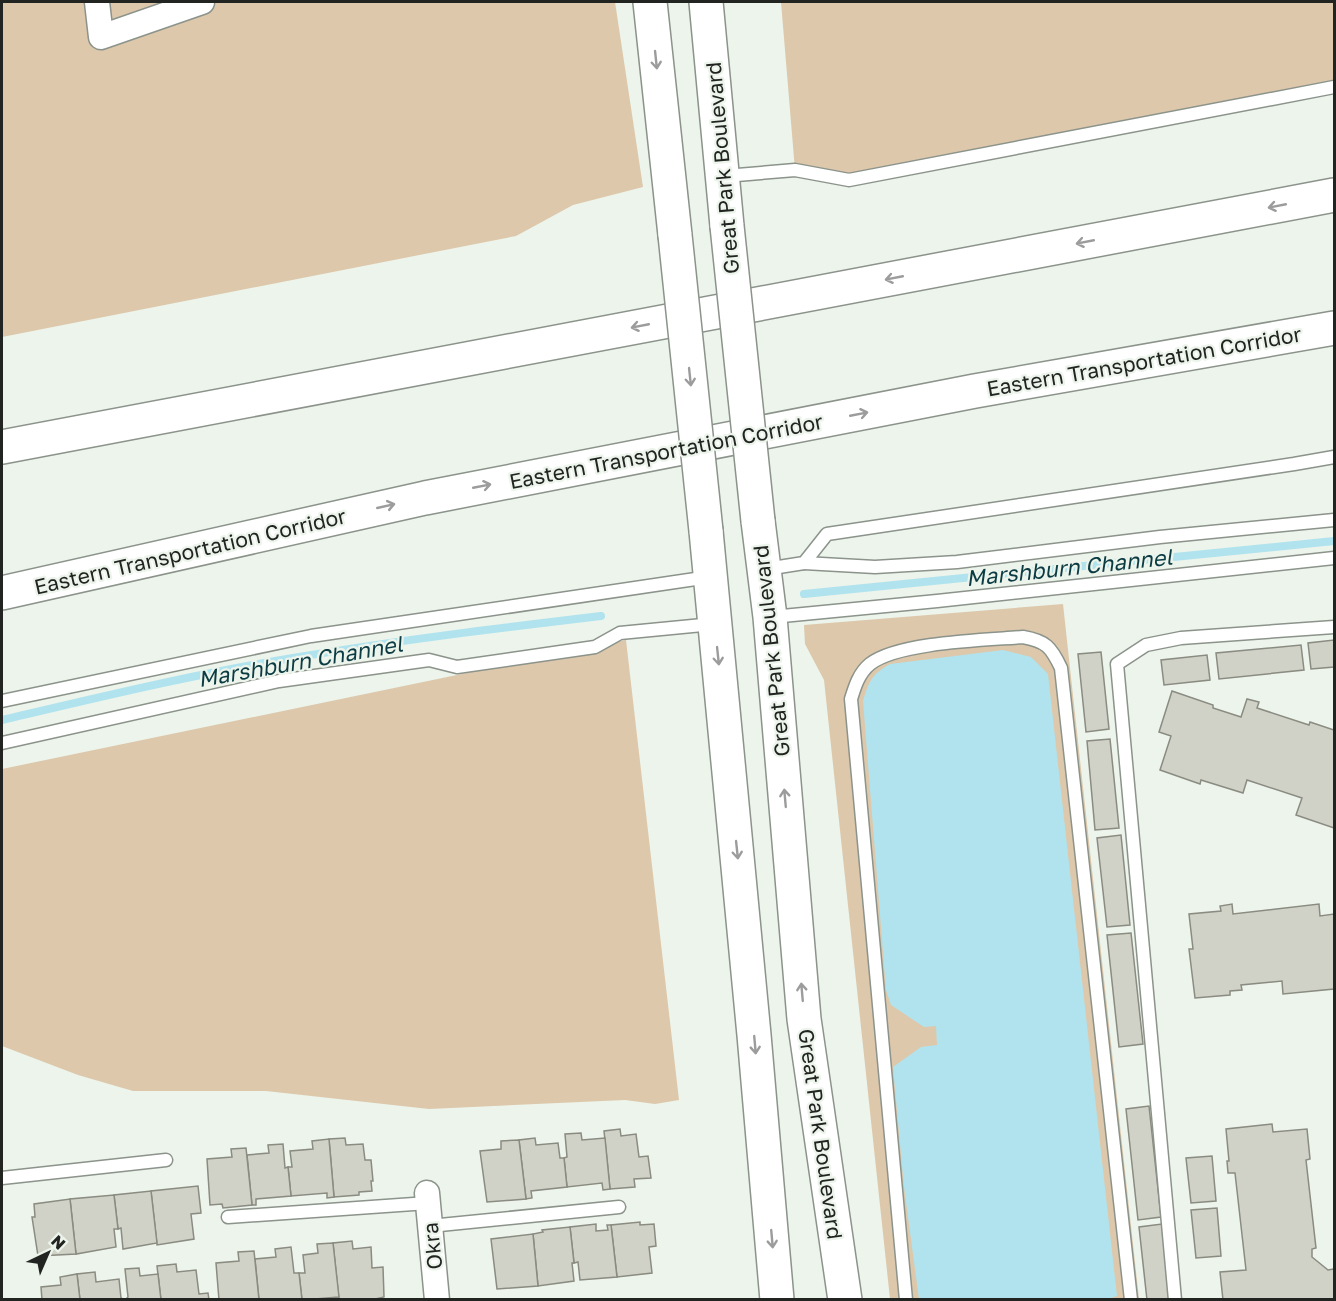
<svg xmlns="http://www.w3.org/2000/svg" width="1336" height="1301" font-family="'Golos Text',sans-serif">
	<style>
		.green { fill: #ddc8ab }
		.water { fill: #b0e3ee }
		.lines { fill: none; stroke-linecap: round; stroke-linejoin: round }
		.stream { stroke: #b0e3ee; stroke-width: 8 }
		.building { fill: #d1d2c7; stroke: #8a8b81; stroke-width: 1.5 }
		.lane-casing { stroke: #8b938b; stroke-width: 15 }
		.street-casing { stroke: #8b938b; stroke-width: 27 }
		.secondary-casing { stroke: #8b938b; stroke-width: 36 }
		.highway-casing { stroke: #8b938b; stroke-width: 36 }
		.lane { stroke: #fff; stroke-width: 12 }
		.street { stroke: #fff; stroke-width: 24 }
		.secondary { stroke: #fff; stroke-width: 33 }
		.highway { stroke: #fff; stroke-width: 33 }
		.secondary-bridge-casing { stroke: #8b938b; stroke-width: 36; stroke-linecap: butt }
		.secondary-bridge { stroke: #fff; stroke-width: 33 }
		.oneway { stroke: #9b9c9b }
		.labels { text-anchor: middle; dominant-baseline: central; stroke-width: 4.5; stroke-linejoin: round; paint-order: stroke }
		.street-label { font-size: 21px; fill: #212421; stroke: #ecf4eb }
		.water-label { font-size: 22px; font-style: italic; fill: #0b3b43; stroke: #ecf4eb }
	</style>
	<rect width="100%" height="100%" fill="#ecf4eb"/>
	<g class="green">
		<polygon points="2,2 615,2 643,187 573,205 516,236 2,337"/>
		<polygon points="781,2 1334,2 1334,87 849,180 795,170"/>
		<polygon points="1063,604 1139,1299 890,1299 824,680 805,644 804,625"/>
		<polygon points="626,640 679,1100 655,1104 625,1100 429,1109 266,1091 133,1091 78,1075 2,1046 2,769"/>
	</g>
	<path class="water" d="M1003,650L1031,657L1048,674L1117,1296L1108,1299H919L904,1187L893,1067L921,1047L937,1045L936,1026L924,1027L891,1005L886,990L863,701C869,681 872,674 890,664Z"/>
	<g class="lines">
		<g class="stream">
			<polyline points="804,594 1334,541"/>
			<path d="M2,720C100,697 199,673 299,657C400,640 500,628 601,616"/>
		</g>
	</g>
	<g class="building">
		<polygon points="1334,640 1334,667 1311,669 1308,643"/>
		<polygon points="1301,645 1304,670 1219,679 1216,653"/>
		<polygon points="1101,652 1109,729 1086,732 1078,654"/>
		<polygon points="1207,655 1210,680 1164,685 1161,660"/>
		<polygon points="1172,691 1213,705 1213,708 1241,717 1247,699 1259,702 1257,708 1309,725 1310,722 1334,730 1334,828 1296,815 1302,798 1247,780 1243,793 1201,780 1200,784 1160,770 1171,736 1159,732"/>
		<polygon points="1110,739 1119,828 1095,830 1087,741"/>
		<polygon points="1121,835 1130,925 1107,927 1097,838"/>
		<polygon points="1232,904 1233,914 1319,904 1320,916 1334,914 1334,989 1283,994 1282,981 1241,985 1242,990 1230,991 1230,995 1195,998 1189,949 1193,949 1189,914 1221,911 1220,906"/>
		<polygon points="1131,933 1143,1044 1119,1047 1107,935"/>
		<polygon points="1149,1106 1161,1217 1138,1220 1126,1109"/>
		<polygon points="1272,1124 1273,1132 1307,1129 1310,1159 1306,1160 1316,1248 1312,1249 1312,1257 1328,1270 1334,1269 1334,1300 1223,1300 1220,1272 1246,1270 1235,1173 1228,1173 1227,1161 1229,1161 1226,1129"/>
		<polygon points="620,1129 621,1136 636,1134 639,1157 648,1156 651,1178 634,1179 635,1187 610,1189 604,1131"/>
		<polygon points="581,1133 582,1140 605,1138 610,1189 603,1190 602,1183 567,1187 564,1158 567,1157 565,1134"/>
		<polygon points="345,1138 346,1145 363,1144 365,1160 371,1160 373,1181 371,1181 372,1191 359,1192 359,1195 334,1197 329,1139"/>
		<polygon points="535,1138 536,1145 558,1143 560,1158 564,1158 567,1187 531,1191 532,1198 526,1199 519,1140"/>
		<polygon points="329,1139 334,1197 327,1198 327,1193 291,1196 288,1167 292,1167 290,1151 313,1149 312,1141"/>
		<polygon points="519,1140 526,1199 487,1202 480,1151 501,1149 501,1141"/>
		<polygon points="283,1144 285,1168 288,1167 291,1196 256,1199 256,1205 252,1205 247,1155 269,1153 268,1145"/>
		<polygon points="246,1148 252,1205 223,1208 222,1204 210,1205 207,1159 232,1157 231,1149"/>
		<polygon points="1212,1156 1216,1201 1191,1203 1186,1158"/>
		<polygon points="198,1186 201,1213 191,1214 194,1239 157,1245 151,1191"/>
		<polygon points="151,1191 157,1243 123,1249 121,1228 118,1229 114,1195"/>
		<polygon points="114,1195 118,1229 114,1229 116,1247 76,1254 70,1199"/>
		<polygon points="70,1199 76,1254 38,1256 32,1217 35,1217 34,1204"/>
		<polygon points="1217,1208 1221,1256 1196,1258 1191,1210"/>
		<polygon points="640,1222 640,1225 654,1224 656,1246 649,1247 652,1273 617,1277 611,1225"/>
		<polygon points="596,1224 596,1231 608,1230 607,1225 611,1225 617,1277 580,1280 578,1262 574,1263 570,1227"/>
		<polygon points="1162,1224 1170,1300 1147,1300 1139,1227"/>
		<polygon points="570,1227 574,1263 572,1263 574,1281 538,1286 533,1234 543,1232 542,1230"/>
		<polygon points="533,1234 538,1286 497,1289 491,1239"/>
		<polygon points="352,1241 353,1249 371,1247 372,1268 383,1267 384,1297 371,1300 339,1300 333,1243"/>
		<polygon points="333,1243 339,1297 302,1300 299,1273 305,1273 303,1255 318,1253 317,1244"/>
		<polygon points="291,1247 294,1273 299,1273 302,1300 259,1300 255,1259 276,1257 275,1249"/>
		<polygon points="254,1251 259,1300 219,1300 216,1263 239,1261 238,1252"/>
		<polygon points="176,1264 177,1272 196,1270 199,1294 208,1293 209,1300 161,1300 157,1266"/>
		<polygon points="139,1268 140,1276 158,1274 161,1300 125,1300 128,1297 125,1269"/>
		<polygon points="95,1272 96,1282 119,1279 121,1298 125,1300 80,1300 77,1274"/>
		<polygon points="77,1274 80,1300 42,1300 41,1287 61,1285 60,1277"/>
	</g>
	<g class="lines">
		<defs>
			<g id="lane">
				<polyline points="725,176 795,170 849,180 1334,87"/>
				<polyline points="804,563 875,567 957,562 1160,537 1334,520"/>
				<polyline points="766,569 804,563 827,534 1294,464 1334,457"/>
				<polyline points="772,617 937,601 1334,558"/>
				<polyline points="2,701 311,636 709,577"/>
				<polyline points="2,743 279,681 429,660 457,667 595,647 620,633 713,624"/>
				<polyline points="2,1178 166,1160"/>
				<polyline points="228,1217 428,1203"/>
				<polyline points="430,1226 619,1207"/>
				<path d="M906,1300L851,699C855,686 859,673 870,664C898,642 986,640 1023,637C1046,641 1051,647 1061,668L1131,1300"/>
				<polyline points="1175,1300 1117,664 1146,645 1181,638 1334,627"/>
			</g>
			<g id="street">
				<polyline points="97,2 101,37 202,2"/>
				<polyline points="427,1193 437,1300"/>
			</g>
			<g id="secondary">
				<polyline points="650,2 675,235"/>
				<polyline points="706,2 727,226"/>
				<polyline points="758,521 770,617 804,1019 845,1300"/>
				<polyline points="706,531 754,1035 777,1300"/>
			</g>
			<g id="highway">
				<polyline points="2,447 1334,195"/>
				<polyline points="2,593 425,498 975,391 1334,328"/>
			</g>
		</defs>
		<use href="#lane" class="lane-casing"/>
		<use href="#street" class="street-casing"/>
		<use href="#secondary" class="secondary-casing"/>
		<use href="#highway" class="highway-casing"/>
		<use href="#lane" class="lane"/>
		<use href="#street" class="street"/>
		<use href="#secondary" class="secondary"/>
		<use href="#highway" class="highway"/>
		<defs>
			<g id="secondary-bridge">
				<polyline points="727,226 758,521"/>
				<polyline points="675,235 706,531"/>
			</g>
		</defs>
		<use href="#secondary-bridge" class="secondary-bridge-casing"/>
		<use href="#secondary-bridge" class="secondary-bridge"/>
	</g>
	<defs><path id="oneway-shaft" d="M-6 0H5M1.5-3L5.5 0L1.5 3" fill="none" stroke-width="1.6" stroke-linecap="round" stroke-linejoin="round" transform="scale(1.5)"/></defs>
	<g class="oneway">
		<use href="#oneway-shaft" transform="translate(656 60) rotate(84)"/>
		<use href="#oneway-shaft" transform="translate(1277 206) rotate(169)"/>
		<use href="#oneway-shaft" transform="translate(1085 242) rotate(169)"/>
		<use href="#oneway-shaft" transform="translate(894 278) rotate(169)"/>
		<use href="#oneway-shaft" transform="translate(640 326) rotate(169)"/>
		<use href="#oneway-shaft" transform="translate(690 377) rotate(84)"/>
		<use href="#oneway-shaft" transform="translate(859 414) rotate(-11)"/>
		<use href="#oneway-shaft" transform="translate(482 486) rotate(-11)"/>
		<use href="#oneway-shaft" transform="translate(386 506) rotate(-13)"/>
		<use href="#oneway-shaft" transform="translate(718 656) rotate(84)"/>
		<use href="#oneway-shaft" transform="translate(785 798) rotate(-95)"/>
		<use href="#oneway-shaft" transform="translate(737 850) rotate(84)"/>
		<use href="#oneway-shaft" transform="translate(802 992) rotate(-95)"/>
		<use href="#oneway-shaft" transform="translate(755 1045) rotate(85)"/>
		<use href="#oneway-shaft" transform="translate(772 1239) rotate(85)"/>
	</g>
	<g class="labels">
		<g class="street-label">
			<text transform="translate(722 168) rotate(-95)">Great Park Boulevard</text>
			<text transform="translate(1144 361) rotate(-10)">Eastern Transportation Corridor</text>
			<text transform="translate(666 451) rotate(-11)">Eastern Transportation Corridor</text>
			<text transform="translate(190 551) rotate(-13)">Eastern Transportation Corridor</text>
			<text transform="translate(771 651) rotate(-96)">Great Park Boulevard</text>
			<text transform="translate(821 1134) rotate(82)">Great Park Boulevard</text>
			<text transform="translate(432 1246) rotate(-96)">Okra</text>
		</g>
		<g class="water-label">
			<text transform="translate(1069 567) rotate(-6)">Marshburn Channel</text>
			<text transform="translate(300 661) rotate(-10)">Marshburn Channel</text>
		</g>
	</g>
	<rect width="1336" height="1301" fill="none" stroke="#212421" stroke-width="6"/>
	<g transform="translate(48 1253) rotate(44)" stroke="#ecf4eb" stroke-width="4.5" paint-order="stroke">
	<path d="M0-4.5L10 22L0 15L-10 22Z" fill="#212421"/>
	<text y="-9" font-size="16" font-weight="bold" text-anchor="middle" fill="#212421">N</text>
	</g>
</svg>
